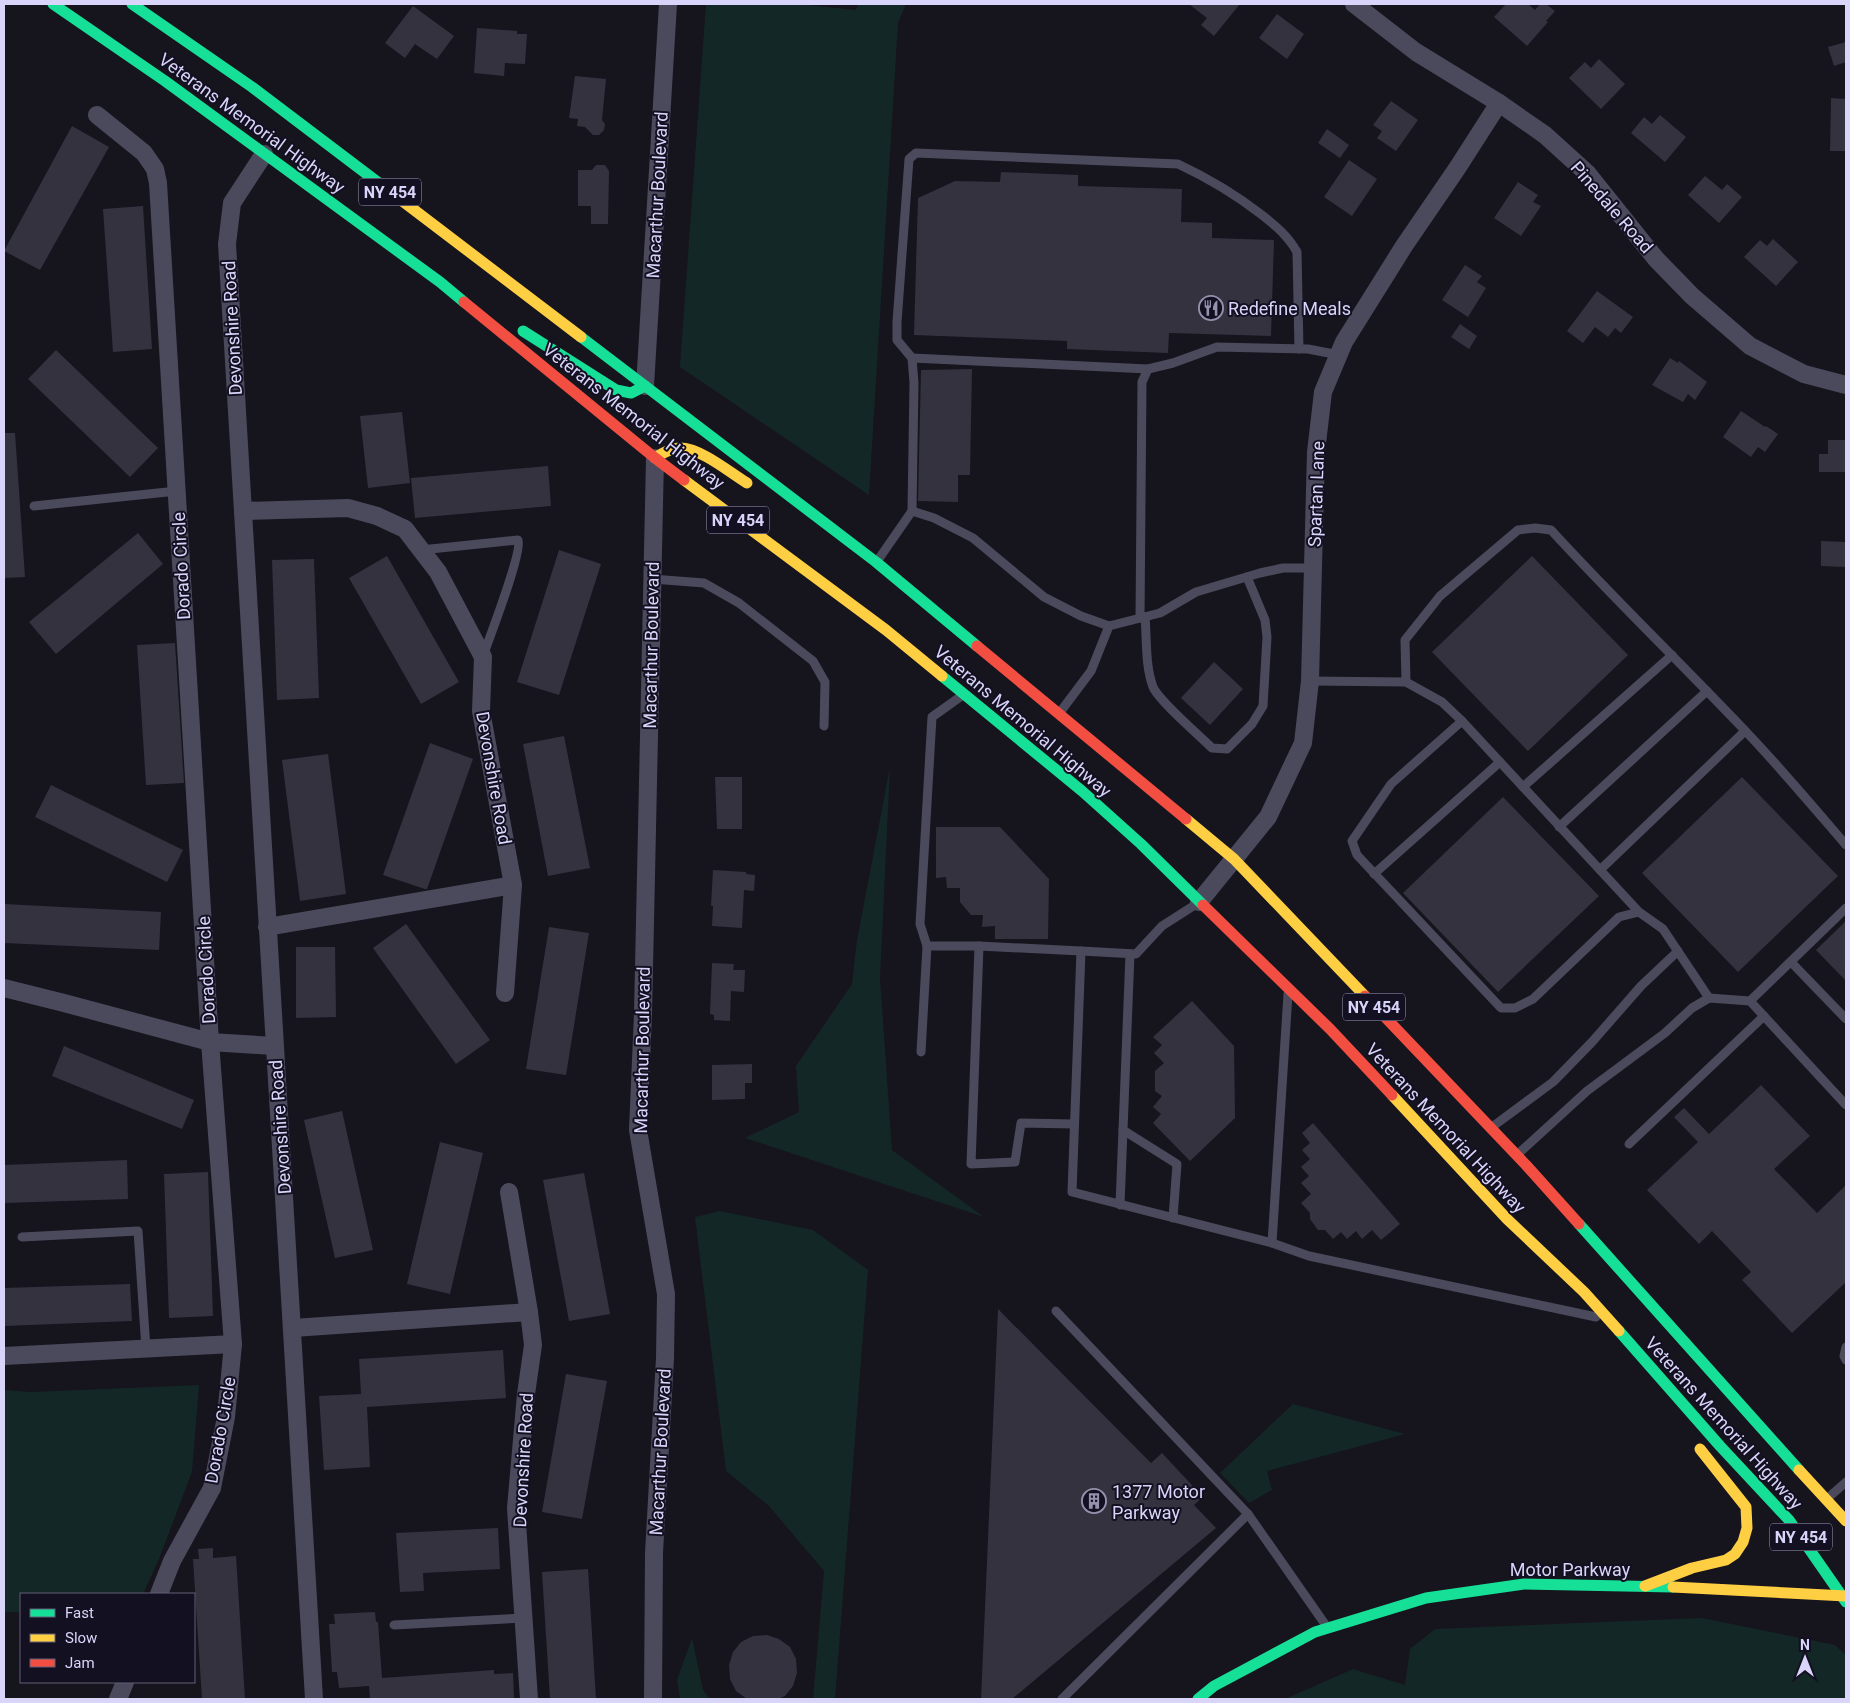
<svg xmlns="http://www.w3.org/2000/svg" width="1850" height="1703" font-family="Roboto,sans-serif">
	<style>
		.green { fill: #142727 }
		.building { fill: #34323f }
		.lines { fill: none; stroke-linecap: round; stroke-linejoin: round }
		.lane { stroke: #4b4a5c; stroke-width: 9 }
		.street { stroke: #4b4a5c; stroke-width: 18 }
		.fast { stroke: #16e098; stroke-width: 11 }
		.slow { stroke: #ffcf43; stroke-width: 11 }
		.jam { stroke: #f24e42; stroke-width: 11 }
		.labels { text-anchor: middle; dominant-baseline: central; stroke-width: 4; stroke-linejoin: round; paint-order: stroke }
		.shield { fill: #131021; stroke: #9e9ab9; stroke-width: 1 }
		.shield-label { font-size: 16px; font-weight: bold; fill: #d9d5fa }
		.street-label { font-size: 18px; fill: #d9d5fa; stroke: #131021 }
		.poi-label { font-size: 18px; fill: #d9d5fa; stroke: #131021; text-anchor: start }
	</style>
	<rect width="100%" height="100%" fill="#16141d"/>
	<g class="green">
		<polygon points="706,4 798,4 856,10 858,4 906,4 898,23 869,495 680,367"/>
		<polygon points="890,767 880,978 892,1150 984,1217 745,1138 799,1112 796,1066 852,984 857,940"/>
		<polygon points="720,1211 813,1230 868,1270 835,1699 813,1699 824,1571 769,1506 726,1471 695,1217"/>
		<polygon points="199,1385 192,1472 159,1559 143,1594 21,1594 21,1612 4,1612 4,1390 31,1392"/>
		<polygon points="1293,1404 1405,1434 1267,1471 1272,1490 1249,1503 1220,1473"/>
		<polygon points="1702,1618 1835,1645 1846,1655 1846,1699 1285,1699 1353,1669 1405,1685 1410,1649 1435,1629"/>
		<polygon points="692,1638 703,1690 710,1699 680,1699 677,1680"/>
	</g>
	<g class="building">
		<polygon points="1189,4 1240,4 1214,36 1201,25 1207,18"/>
		<polygon points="1506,4 1528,4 1535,10 1540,4 1546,4 1555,11 1546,21 1548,22 1527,46 1494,17"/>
		<polygon points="413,6 454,36 437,59 415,44 405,58 385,43"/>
		<polygon points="1277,14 1304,34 1287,59 1259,38"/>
		<polygon points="477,28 517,31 517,34 527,34 525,64 505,63 504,76 474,73"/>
		<polygon points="1846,42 1846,62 1834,66 1828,47"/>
		<polygon points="1599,59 1625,84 1601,109 1569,78 1585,62 1591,68"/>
		<polygon points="575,76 606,79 602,120 605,124 604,130 599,135 593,135 585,127 577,126 578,119 569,118"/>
		<polygon points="1831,98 1846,99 1846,151 1830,151"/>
		<polygon points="1391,101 1418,120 1396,151 1377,138 1382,131 1373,125"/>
		<polygon points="1660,115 1686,137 1665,162 1631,133 1644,117 1652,124"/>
		<polygon points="72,126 109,147 40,270 4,251"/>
		<polygon points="1327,129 1349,145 1340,158 1318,143"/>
		<polygon points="1349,160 1377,179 1352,216 1324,197"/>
		<polygon points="596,165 605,165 609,171 608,224 591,224 591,206 578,206 578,170 592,170"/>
		<polygon points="1001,172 1078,175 1078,186 1182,189 1181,222 1212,223 1212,238 1274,240 1271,336 1169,333 1168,353 1067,349 1067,341 914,335 918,198 955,181 1000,182"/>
		<polygon points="1705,176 1722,190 1727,184 1742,197 1719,223 1688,195"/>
		<polygon points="1518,182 1538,195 1533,202 1541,206 1521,236 1494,218"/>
		<polygon points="143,206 152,349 113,352 103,209"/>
		<polygon points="1773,239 1798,262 1776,286 1744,257 1760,240 1767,246"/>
		<polygon points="1465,265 1482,276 1477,282 1486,288 1468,317 1442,300"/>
		<polygon points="1597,291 1633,317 1621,333 1615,328 1608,337 1595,327 1583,343 1567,331"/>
		<polygon points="1460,324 1477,336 1469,349 1451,337"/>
		<polygon points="56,350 158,448 130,477 28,379"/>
		<polygon points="1670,358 1678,363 1679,361 1707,382 1695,400 1688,394 1683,402 1652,385"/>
		<polygon points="972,369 970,475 958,475 958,502 918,501 921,370"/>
		<polygon points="1741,411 1765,427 1766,426 1778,434 1765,452 1758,447 1751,457 1723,437"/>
		<polygon points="402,412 410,483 368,488 360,416"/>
		<polygon points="4,433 15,433 25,577 4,578"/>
		<polygon points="1828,440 1846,440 1846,472 1819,472 1819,454 1828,454"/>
		<polygon points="548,466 551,506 415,518 411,478"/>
		<polygon points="138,533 163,564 56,654 29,622"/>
		<polygon points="1821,541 1846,542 1846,567 1821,566"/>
		<polygon points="559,550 601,564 559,695 517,682"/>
		<polygon points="387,556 459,682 421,704 349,578"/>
		<polygon points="1532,556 1628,655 1528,751 1432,652"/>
		<polygon points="314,559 319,698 277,700 272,560"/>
		<polygon points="175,643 184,783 146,785 137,645"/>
		<polygon points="1214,662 1243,689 1210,725 1181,698"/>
		<polygon points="564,736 590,868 548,876 523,744"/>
		<polygon points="430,743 473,759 427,889 425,889 383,875"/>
		<polygon points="328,754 346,894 300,901 282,760"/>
		<polygon points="715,777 742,777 742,829 717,829"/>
		<polygon points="1742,777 1838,876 1738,972 1642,873"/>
		<polygon points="51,785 183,850 167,882 35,817"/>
		<polygon points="1503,797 1599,896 1498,992 1403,893"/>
		<polygon points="936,827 1000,827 1049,879 1048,939 995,939 995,926 982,927 983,915 971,915 960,902 960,888 947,888 946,877 936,878"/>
		<polygon points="713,870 746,872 746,874 755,875 754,891 744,890 742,928 712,926 713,906 711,906"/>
		<polygon points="4,904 161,912 159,950 4,943"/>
		<polygon points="1846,921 1846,981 1816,950"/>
		<polygon points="406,924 490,1040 456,1064 373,948"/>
		<polygon points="549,927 589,933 566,1075 526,1069"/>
		<polygon points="296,947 335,947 336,1017 296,1018"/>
		<polygon points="712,963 734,964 733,970 745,970 744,992 731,991 730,1021 714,1020 714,1015 710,1014"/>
		<polygon points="1192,1001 1234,1046 1235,1118 1190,1161 1153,1123 1161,1114 1153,1107 1162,1096 1155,1091 1155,1071 1164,1063 1154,1053 1162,1045 1153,1037"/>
		<polygon points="64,1046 194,1100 182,1129 52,1076"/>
		<polygon points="752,1064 752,1083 745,1083 745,1099 712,1100 712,1065"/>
		<polygon points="1761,1085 1810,1136 1774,1169 1817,1213 1846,1185 1846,1282 1792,1333 1742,1280 1751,1272 1712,1231 1699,1244 1647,1190 1698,1142 1674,1117 1684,1108 1709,1134"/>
		<polygon points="342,1111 373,1250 335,1258 304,1120"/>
		<polygon points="1313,1123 1400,1224 1381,1240 1372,1230 1362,1239 1356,1231 1347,1239 1341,1232 1333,1239 1325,1230 1318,1230 1310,1219 1310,1213 1301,1203 1311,1194 1301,1183 1309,1176 1301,1167 1310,1159 1302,1150 1310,1143 1302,1133"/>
		<polygon points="440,1142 483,1153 450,1294 407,1284"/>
		<polygon points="127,1160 128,1199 4,1203 4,1165"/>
		<polygon points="208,1172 213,1316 169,1318 164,1174"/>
		<polygon points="584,1173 610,1314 569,1321 543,1180"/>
		<polygon points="130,1284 132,1321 4,1326 4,1288"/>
		<polygon points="998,1309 1151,1463 1162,1453 1203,1497 1194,1505 1216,1528 1012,1699 981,1699"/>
		<polygon points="503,1350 506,1398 367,1407 370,1467 324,1470 319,1396 361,1394 359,1359"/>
		<polygon points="566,1374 607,1381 582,1519 542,1512"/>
		<polygon points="498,1528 500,1569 423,1573 424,1591 400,1592 396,1533"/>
		<polygon points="213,1548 213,1558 236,1556 245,1699 202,1699 193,1559 199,1559 198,1549"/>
		<polygon points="588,1569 596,1699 550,1699 542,1572"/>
		<polygon points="375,1612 376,1622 378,1622 382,1678 494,1670 494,1674 513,1673 514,1699 370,1699 369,1686 339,1688 337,1672 332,1672 329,1624 335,1624 334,1614"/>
		<polygon points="767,1635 779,1639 790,1647 796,1659 797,1673 793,1686 785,1696 778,1699 747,1699 736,1691 730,1679 729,1665 733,1652 741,1642 753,1636"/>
	</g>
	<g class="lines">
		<g class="lane">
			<polyline points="912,358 1148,369"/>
			<polyline points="34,506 177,491"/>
			<path d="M912,511L914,383L912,358L897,340V322L909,159L916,153L1178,164C1208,178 1235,194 1262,215C1276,226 1288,236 1297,252L1299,349"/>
			<path d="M421,550L518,540C523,551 489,639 483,656"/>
			<polyline points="878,560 912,511 934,518 973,538 1044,597 1081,616 1109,626"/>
			<polyline points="652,579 704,583 739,603 813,661 825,682 824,726"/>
			<path d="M1145,617C1147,639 1145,666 1153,687C1159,701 1199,735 1212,748L1227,749L1252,724L1263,706L1267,637L1265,620L1247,577"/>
			<polyline points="1140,618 1142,382 1148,369 1173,363 1217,347 1308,349 1339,355"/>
			<polyline points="1310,681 1406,682"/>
			<polyline points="1061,711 1091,671 1109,626 1160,613 1196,592 1260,573 1283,568 1313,568"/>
			<path d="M1462,721L1442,702L1406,682L1405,640L1440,596L1518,530L1535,528L1551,530C1616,601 1685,667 1751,737C1784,772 1815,809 1846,845"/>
			<polyline points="1523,787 1672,655"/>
			<polyline points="1559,827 1707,691"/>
			<polyline points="1600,870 1745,731"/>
			<polyline points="1374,874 1500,762"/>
			<polyline points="1198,903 1162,926 1136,954 1081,951 1072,1192 1272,1243 1309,1256 1596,1317"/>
			<polyline points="1639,912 1462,721 1391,784 1352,841 1357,855 1501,1008 1515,1008 1533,999 1619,917 1639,912 1663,929 1709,998"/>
			<polyline points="927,946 920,924 932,717 960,697"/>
			<polyline points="979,946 1081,951"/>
			<polyline points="1791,962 1846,1019"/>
			<polyline points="1750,1001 1846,908"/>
			<polyline points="921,1052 927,946 979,946 971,1164 1015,1162 1021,1123 1074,1124"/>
			<polyline points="1492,1127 1553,1082 1592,1042 1641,986 1678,951"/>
			<polyline points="1123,1130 1177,1164 1173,1218"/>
			<polyline points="1629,1144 1764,1016"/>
			<polyline points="1518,1154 1587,1091 1665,1033 1692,1008 1709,998 1750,1001 1846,1105"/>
			<polyline points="1120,1205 1130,954"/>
			<polyline points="22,1237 138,1231 146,1349"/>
			<polyline points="1272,1243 1288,994"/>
			<polyline points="1056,1311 1248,1514 1327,1627"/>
			<polyline points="1846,1347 1844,1356 1846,1360"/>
			<polyline points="1829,1497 1846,1482"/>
			<polyline points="394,1625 524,1618"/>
			<polyline points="1062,1699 1248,1514"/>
		</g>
		<g class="street">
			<polyline points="1354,4 1416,52 1499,103 1545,135 1588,174 1656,259 1692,296 1750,346 1804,374 1846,385"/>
			<polyline points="97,115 144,153 155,169 158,183 210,1042 233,1344 226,1417 212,1488 172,1561 159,1594"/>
			<polyline points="264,154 232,203 227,244 314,1699"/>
			<polyline points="645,386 668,4"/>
			<polyline points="243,511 348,508 377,516 405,529 438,572 483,657 481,711 513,885 505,993"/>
			<polyline points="1199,902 1268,817 1303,743 1310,681 1316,452 1323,392 1344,342 1404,246 1458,167 1499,103"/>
			<polyline points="267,927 513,885"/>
			<polyline points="4,988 64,1003 210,1042 274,1046"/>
			<polyline points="509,1192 529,1312 533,1345 526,1394 516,1508 529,1699"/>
			<polyline points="293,1328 529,1312"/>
			<polyline points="4,1356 233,1344"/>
			<polyline points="118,1699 125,1682"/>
			<polyline points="653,1699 654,1553 665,1358 666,1294 638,1130 643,1014 655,458"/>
		</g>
		<g class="fast">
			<polyline points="53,4 165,81 440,282 464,302"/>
			<polyline points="132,4 252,87 388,190"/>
			<polyline points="523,331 616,390 631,393 645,386"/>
			<polyline points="581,337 876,562 977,646"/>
			<polyline points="942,676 1082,791 1141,844 1203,905"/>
			<polyline points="1579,1224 1799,1470"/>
			<polyline points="1619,1331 1720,1446 1789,1520 1846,1602"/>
			<polyline points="1198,1699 1214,1686 1315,1632 1426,1598 1524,1584 1673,1587"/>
		</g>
		<g class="slow">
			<polyline points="388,190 581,337"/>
			<path d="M655,458C663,453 671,448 681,448C702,449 729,472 747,483"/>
			<polyline points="684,480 886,630 942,676"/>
			<polyline points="1186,819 1234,859 1365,996"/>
			<polyline points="1392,1095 1507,1219 1584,1292 1619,1331"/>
			<polyline points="1799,1470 1846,1521"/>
			<polyline points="1645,1586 1692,1568 1726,1560 1735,1554 1743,1542 1747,1528 1746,1507 1700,1449"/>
			<polyline points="1673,1587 1846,1596"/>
		</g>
		<g class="jam">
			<polyline points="464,302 655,458 684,480"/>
			<polyline points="977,646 1186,819"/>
			<polyline points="1203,905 1330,1029 1392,1095"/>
			<polyline points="1365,996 1526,1165 1579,1224"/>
		</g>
	</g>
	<defs>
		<symbol id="restaurant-ring" viewBox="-11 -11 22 22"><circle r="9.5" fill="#131021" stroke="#9591ad" stroke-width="1.5"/><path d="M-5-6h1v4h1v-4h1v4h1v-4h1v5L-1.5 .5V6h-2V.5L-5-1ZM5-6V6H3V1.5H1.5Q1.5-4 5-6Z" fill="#9591ad"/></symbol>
		<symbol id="building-ring" viewBox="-11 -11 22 22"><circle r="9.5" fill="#131021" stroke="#9591ad" stroke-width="1.5"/><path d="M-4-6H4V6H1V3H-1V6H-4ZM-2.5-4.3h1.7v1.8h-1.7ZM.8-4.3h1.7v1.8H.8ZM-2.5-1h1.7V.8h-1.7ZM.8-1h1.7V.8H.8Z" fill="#9591ad"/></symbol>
	</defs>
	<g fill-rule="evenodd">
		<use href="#restaurant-ring" x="1197" y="294" width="28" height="28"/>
		<use href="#building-ring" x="1080" y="1487" width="28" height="28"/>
	</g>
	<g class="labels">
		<g class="shield">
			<rect x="359" y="178.5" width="62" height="27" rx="4"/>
			<rect x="707" y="506.5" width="62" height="27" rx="4"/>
			<rect x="1343" y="993.5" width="62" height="27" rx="4"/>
			<rect x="1770" y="1523.5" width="62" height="27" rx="4"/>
		</g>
		<g class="shield-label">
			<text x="390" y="192">NY 454</text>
			<text x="738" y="520">NY 454</text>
			<text x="1374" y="1007">NY 454</text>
			<text x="1801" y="1537">NY 454</text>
		</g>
		<g class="street-label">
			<text transform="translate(252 123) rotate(36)">Veterans Memorial Highway</text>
			<text transform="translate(657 195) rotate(-87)">Macarthur Boulevard</text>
			<text transform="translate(1612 207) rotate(49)">Pinedale Road</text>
			<text transform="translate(232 328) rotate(-93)">Devonshire Road</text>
			<text transform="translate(634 416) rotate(38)">Veterans Memorial Highway</text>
			<text transform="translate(1316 494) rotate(-88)">Spartan Lane</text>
			<text transform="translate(181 566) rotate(-93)">Dorado Circle</text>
			<text transform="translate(651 645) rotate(-89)">Macarthur Boulevard</text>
			<text transform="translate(1023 721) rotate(40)">Veterans Memorial Highway</text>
			<text transform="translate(494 778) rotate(80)">Devonshire Road</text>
			<text transform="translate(206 970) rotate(-93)">Dorado Circle</text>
			<text transform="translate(642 1050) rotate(-89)">Macarthur Boulevard</text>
			<text transform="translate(280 1127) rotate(-94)">Devonshire Road</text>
			<text transform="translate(1446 1128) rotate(47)">Veterans Memorial Highway</text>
			<text transform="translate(1724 1423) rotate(48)">Veterans Memorial Highway</text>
			<text transform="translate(220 1430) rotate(-80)">Dorado Circle</text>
			<text transform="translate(660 1452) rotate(-87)">Macarthur Boulevard</text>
			<text transform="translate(523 1460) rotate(-87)">Devonshire Road</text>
			<text x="1570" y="1569">Motor Parkway</text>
		</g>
		<g class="poi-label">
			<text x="1228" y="308">Redefine Meals</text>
			<text x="1112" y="1491">1377 Motor<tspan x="1112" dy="21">Parkway</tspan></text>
		</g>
	</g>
	<rect width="1850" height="1703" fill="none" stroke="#d9d5fa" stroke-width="10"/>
	<rect x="20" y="1593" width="175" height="90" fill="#131021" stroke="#625f78"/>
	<rect x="30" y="1609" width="25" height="8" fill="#16e098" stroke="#625f78"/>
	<text x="65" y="1618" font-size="15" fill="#d9d5fa">Fast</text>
	<rect x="30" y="1634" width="25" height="8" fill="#ffcf43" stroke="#625f78"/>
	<text x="65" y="1643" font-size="15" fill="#d9d5fa">Slow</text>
	<rect x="30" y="1659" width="25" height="8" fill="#f24e42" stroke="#625f78"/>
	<text x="65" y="1668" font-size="15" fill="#d9d5fa">Jam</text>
	<g transform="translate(1805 1658)" stroke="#131021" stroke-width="4" paint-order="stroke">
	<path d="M0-4L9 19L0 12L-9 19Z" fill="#d9d5fa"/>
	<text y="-8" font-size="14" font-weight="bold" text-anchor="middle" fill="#d9d5fa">N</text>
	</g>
</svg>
